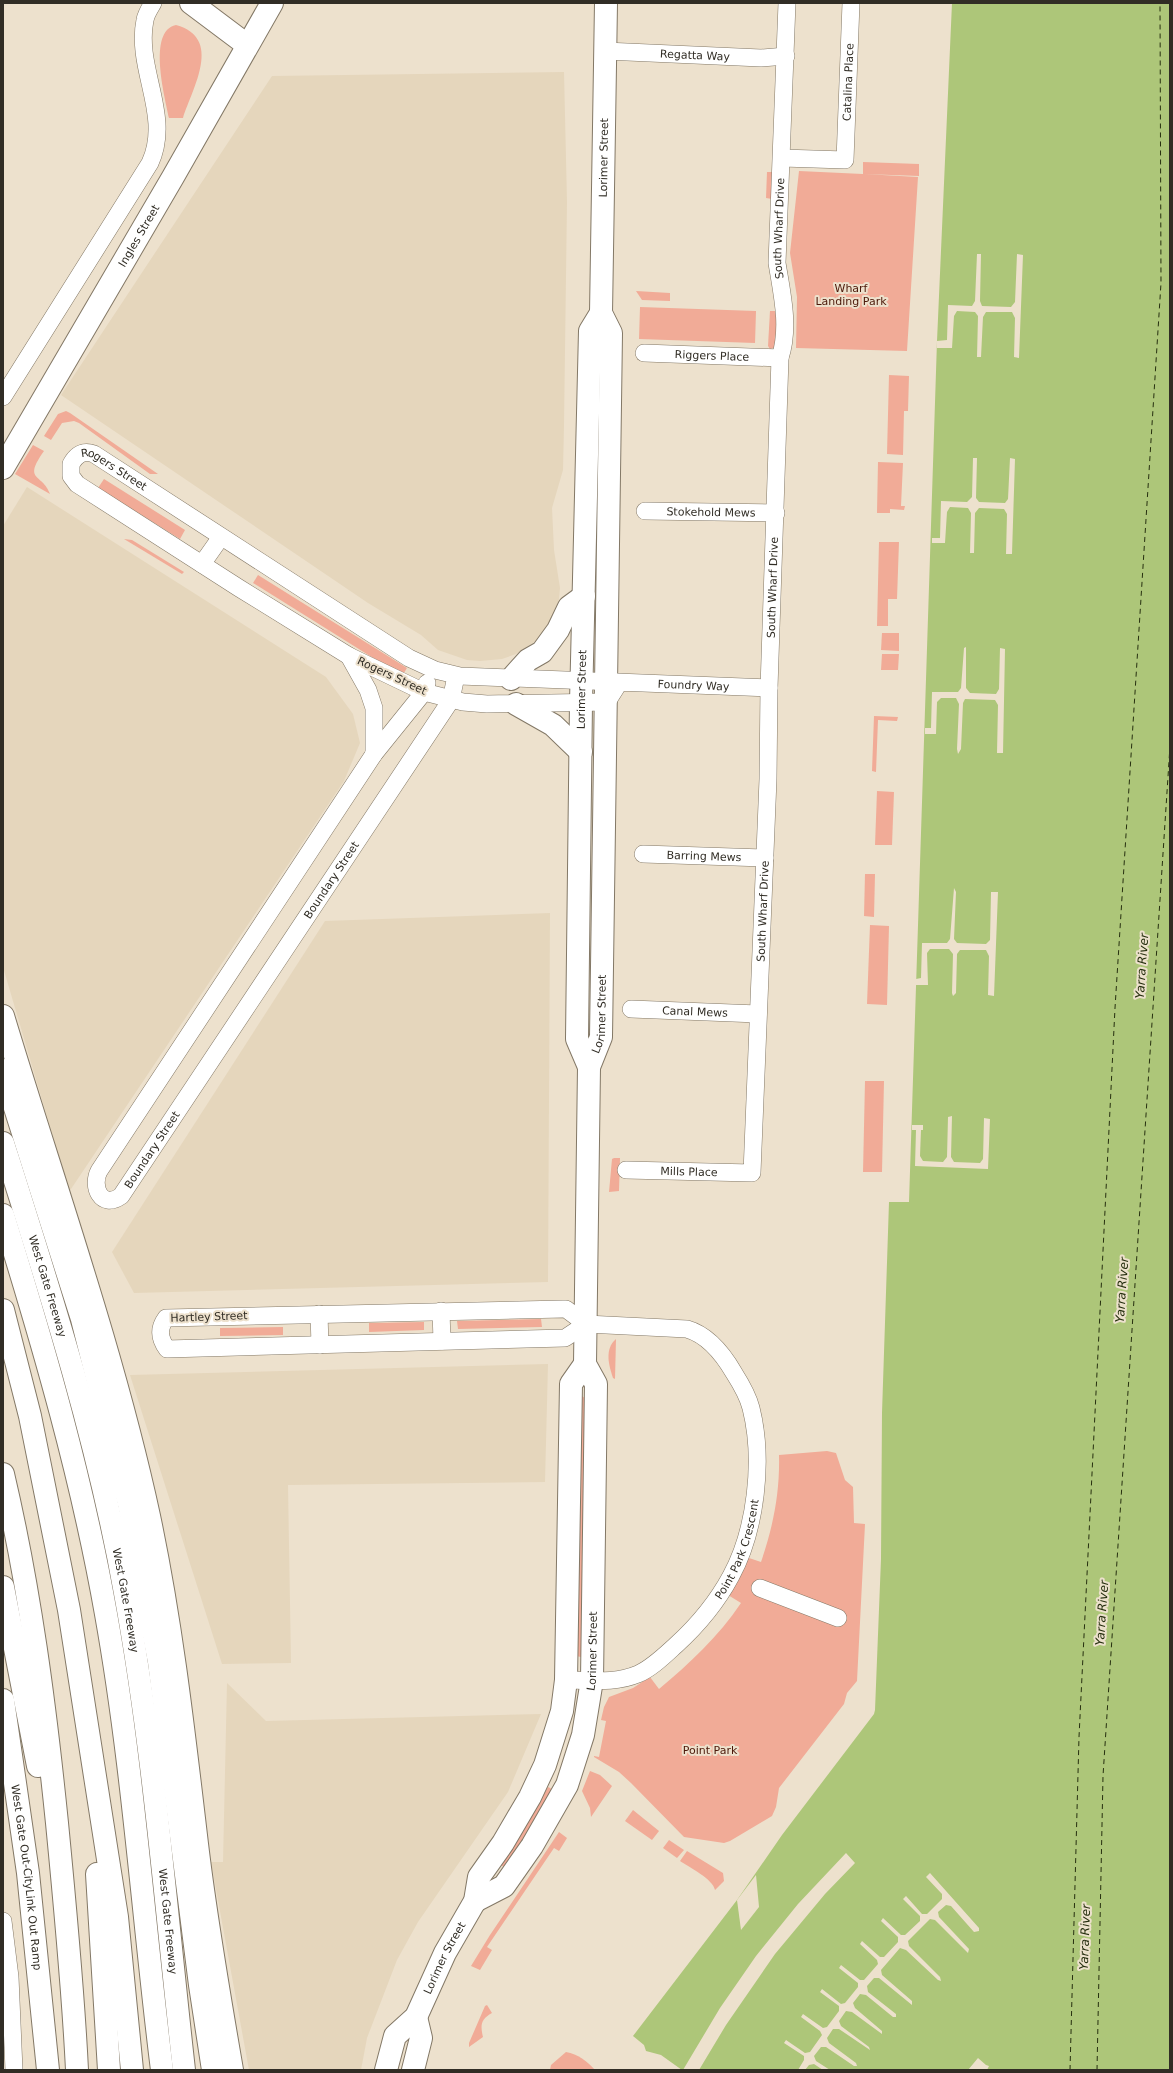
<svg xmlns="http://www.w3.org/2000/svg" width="1173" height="2073" font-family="'DejaVu Sans',sans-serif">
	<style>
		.built { fill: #e5d6bc }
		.green { fill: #f1ab97 }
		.water { fill: #adc679 }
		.pier { fill: #ede1cd }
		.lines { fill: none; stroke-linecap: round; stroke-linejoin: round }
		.ferry { stroke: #262f0f; stroke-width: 1; stroke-dasharray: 5 4; stroke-linecap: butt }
		.street-casing { stroke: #837866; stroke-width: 18 }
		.secondary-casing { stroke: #837866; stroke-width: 24 }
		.highway-casing { stroke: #837866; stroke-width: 24 }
		.street { stroke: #fff; stroke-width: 17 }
		.secondary { stroke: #fff; stroke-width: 22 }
		.highway { stroke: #fff; stroke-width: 22 }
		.labels { text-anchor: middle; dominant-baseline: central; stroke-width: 4; stroke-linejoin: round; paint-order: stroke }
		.street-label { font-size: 11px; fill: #312d25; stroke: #ede1cd }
		.park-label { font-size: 11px; fill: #4b1809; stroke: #ede1cd }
		.water-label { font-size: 12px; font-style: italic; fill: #262f0f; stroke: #ede1cd }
	</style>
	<rect width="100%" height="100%" fill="#ede1cd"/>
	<g class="built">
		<polygon points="564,72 567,202 564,426 563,470 552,508 554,550 560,588 559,599 551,622 537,640 516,654 502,659 480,661 467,660 438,650 421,635 368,603 61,395 272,76"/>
		<polygon points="27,487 326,677 353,714 360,743 344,781 69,1192 3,967 3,526"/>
		<polygon points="550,913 548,1282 134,1293 112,1252 325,921"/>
		<polygon points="548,1364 545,1482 288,1485 291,1663 222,1664 130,1375"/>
		<polygon points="227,1683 266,1721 541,1714 508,1792 418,1922 397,1960 367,2038 361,2070 249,2070 211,1862 223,1862"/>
	</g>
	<g class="green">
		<path d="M176,25C223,38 193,87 183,118H169C165,97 147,31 176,25Z"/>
		<polygon points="863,162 919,164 919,176 864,174 918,177 907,351 796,348 797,297 790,253 799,171 863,174"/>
		<polygon points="767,172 774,172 772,199 766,198"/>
		<polygon points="636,291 670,293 670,301 642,300"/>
		<polygon points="640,307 756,311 755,343 639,339"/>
		<polygon points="770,311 775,311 779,327 776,347 770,349 768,346"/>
		<polygon points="889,375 909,376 908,411 904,411 903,455 887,454"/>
		<polygon points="66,411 70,413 158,474 150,474 79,423 74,421 62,423 51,440 44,436 58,414"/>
		<path d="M33,445L44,451C22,482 43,473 50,494L15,474Z"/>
		<polygon points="878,462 903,463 901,506 905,506 904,510 890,509 890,513 877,513"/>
		<polygon points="104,479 185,530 180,539 98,488"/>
		<polygon points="124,539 132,540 184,572 182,574"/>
		<polygon points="879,542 899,542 897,599 888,599 888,626 877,626"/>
		<polygon points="258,575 407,668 402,676 253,583"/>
		<polygon points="882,633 899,633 899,651 881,650"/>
		<polygon points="882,654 899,654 898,670 881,670"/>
		<polygon points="874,716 898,717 897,721 878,720 876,772 872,771"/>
		<polygon points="877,791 894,792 892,845 875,845"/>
		<polygon points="865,874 875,874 874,917 864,916"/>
		<polygon points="870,925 889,926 887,1005 867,1004"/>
		<polygon points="865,1081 884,1081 882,1172 863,1172"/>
		<polygon points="614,1158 620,1158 619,1191 609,1192 612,1159"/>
		<polygon points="541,1319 542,1327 458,1329 457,1321"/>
		<polygon points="424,1322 424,1330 369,1332 369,1323"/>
		<polygon points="283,1327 283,1335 220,1336 220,1328"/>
		<path d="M616,1339L615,1379L613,1378C609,1366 604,1349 616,1339Z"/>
		<polygon points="582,1396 586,1399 581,1657 576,1656 580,1399"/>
		<path d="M827,1451L836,1453L845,1480L853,1487L854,1523L865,1524L857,1681L847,1693L844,1704L779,1788L776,1807L772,1816L730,1841L724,1843L684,1837L631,1783L619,1772L594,1757V1756L599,1757L606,1721L601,1720L604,1707L609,1697L633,1688L650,1677L659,1689C690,1663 718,1637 741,1603L728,1595L746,1557L761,1562C773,1527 780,1493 779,1455Z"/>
		<polygon points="590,1771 600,1775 612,1786 591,1817 590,1808 582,1791"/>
		<polygon points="548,1787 552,1789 540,1813 504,1867 499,1864 529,1820"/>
		<polygon points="633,1810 659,1831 652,1840 625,1821"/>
		<polygon points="559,1832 567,1838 559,1851 554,1848 487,1947 492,1950 480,1970 471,1966 490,1935"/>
		<polygon points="669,1840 684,1850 677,1858 663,1848"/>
		<path d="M687,1851L723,1873L724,1881L715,1890C713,1879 689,1867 680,1861Z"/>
		<path d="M487,2005L492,2013C481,2019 480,2025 483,2037L469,2047V2043L485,2006Z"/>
		<path d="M566,2052C578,2054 587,2061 595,2070H550L551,2065Z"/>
	</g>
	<polygon class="water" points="952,3 1170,3 1170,2070 682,2070 661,2055 646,2051 644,2045 633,2036 737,1900 782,1835 874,1714 875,1710 881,1559 882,1413 889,1202 909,1202 937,341"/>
	<g class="pier">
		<polygon points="977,254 981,254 980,301 982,306 1011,307 1015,302 1017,254 1023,255 1019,358 1014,357 1015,318 1012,312 986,312 983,317 981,357 977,357 978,316 975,312 957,311 954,316 952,348 937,348 937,341 947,340 948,305 972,306 975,301"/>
		<polygon points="973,458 977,458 976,498 979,502 1005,503 1008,499 1010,458 1015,459 1012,554 1006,554 1007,514 1004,509 979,508 975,513 974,553 970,553 971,513 968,508 950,507 947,512 945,543 932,543 932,538 940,538 941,501 967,502 972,497"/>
		<polygon points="966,647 966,688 970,693 996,694 999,689 1000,648 1005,649 1003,753 997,753 998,705 995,700 965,699 963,703 961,749 958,754 957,749 959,704 956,698 941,698 937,702 936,734 925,734 925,728 931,728 932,692 958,692 961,688 964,648"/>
		<polygon points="954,888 956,892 954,939 957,943 986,944 990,940 991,892 998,892 994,996 988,995 989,956 986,950 960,950 957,954 956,993 953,996 952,993 953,954 949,949 930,949 927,953 928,985 916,985 916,979 921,978 922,943 947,943 950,939"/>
		<polygon points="952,1116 951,1157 954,1162 980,1163 983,1159 984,1118 990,1119 988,1169 915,1166 916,1130 912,1130 912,1125 923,1125 923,1130 921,1130 920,1156 923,1161 943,1162 947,1157 948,1117"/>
		<polygon points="846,1853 855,1863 825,1894 775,1954 726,2025 699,2070 683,2070 720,2008 756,1956 798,1904"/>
		<polygon points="930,1873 979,1928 979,1931 974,1932 951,1906 946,1905 938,1912 939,1917 969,1949 968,1953 935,1920 930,1919 908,1941 909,1946 940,1977 941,1981 938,1980 906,1950 900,1948 881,1970 882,1975 912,2001 912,2005 879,1978 874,1978 867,1986 868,1992 896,2014 896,2017 893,2017 866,1995 860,1994 853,2003 855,2008 882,2031 882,2034 852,2012 846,2011 839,2021 841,2026 869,2047 870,2050 839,2029 833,2029 827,2038 829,2043 856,2063 857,2066 854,2066 826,2047 821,2047 814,2056 816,2061 830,2070 823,2070 814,2064 809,2065 805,2070 798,2070 804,2060 804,2056 784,2043 786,2040 805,2053 810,2052 822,2035 820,2031 801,2017 803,2014 823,2028 827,2027 839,2011 839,2006 820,1992 822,1989 841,2004 845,2003 858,1987 858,1983 839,1968 841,1965 860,1980 864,1980 878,1964 877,1960 860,1944 862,1941 880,1957 884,1957 898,1942 898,1937 881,1921 883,1918 901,1935 905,1935 920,1921 920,1916 903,1899 906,1896 922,1914 927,1914 942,1899 942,1894 926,1877"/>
		<polygon points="756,1875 759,1907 741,1930 737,1900"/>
		<polygon points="978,2058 986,2065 989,2066 987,2070 968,2070"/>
	</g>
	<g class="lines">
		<g class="ferry">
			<polyline points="1070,2070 1079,1737 1115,1008 1161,283 1160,3"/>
			<polyline points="1097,2070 1103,1776 1170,746"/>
		</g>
		<defs>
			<g id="street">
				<path id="s1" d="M605,51L761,58L786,56"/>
				<path id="s2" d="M782,158L845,160L851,3"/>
				<path id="s3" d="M644,353L780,358"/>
				<path d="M3,397L150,163C172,115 135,69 145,20C146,14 150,8 153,3"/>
				<path id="s4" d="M645,511L776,513"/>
				<polyline points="202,564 221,537"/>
				<polyline points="349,656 368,690 374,708 374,754"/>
				<path id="s5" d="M427,683L424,692L374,754L99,1171C91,1186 101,1210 121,1196L451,700L456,676"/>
				<path id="s6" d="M619,683L607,702L487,704L463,702L424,692L349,656L239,588L77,484L71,476V464C76,455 83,450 94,454L409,658L435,670L460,676L769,688"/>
				<path id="s7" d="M643,854L765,858"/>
				<path id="s8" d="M631,1009L758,1014"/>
				<path id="s9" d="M626,1170L752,1173L768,779L769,688L780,358C790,327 782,294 777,263L787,3"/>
				<path d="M563,1309H566L586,1324L565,1338L167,1349C159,1338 158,1329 166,1318Z"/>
				<polyline points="441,1311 442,1341"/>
				<polyline points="319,1314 320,1345"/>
				<polyline points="760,1588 838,1618"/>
				<path id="s10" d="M566,1680C591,1680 614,1684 638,1674C652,1668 665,1655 676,1645C698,1625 717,1602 731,1576C756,1530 764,1460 751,1408C748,1396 741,1384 734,1373C723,1354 708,1335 687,1329L586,1324"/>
				<polyline points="3,1921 10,1977 14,2070"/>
			</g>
			<g id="secondary">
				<polyline points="191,3 247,45"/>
				<path id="s11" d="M3,468L173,177L272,3"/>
				<polyline points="511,679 528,660 542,652 558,630 569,607 584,596"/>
				<polyline points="516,704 553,725 581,752"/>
				<path id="s12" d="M589,1067L577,1039L581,702L590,331L601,313"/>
				<path id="s13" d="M475,1901L504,1886L532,1846L567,1785L583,1735L592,1680L596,1384L585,1364L589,1067L601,1037L611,333L601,313L606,3"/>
				<path id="s14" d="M386,2070L395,2036L416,2017L445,1953L475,1901L479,1877L503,1843L530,1797L545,1765L562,1711L566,1680L571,1384L585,1364"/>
				<polyline points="413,2070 421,2038 416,2017"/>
			</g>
			<g id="highway">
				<path d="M3,1016C53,1182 112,1346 149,1516C172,1625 184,1734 197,1844C206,1920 219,1995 232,2070"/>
				<polyline points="3,1070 82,1319 129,1504 159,1662 200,1985 213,2070"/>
				<path id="s15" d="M3,1143C50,1291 98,1440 125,1593C154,1751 166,1911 184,2070"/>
				<path d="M3,1215C44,1347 82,1478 106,1614C133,1765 143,1918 162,2070"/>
				<polyline points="3,1310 30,1416 69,1610 117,1917 132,2070"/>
				<path d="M3,1474C30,1589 45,1705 57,1823C65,1905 73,1987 77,2070"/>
				<polyline points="3,1587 38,1766"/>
				<path id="s16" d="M3,1700L28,1873L48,2070"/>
				<polyline points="97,1874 109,2070"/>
			</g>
		</defs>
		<use href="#street" class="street-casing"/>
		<use href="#secondary" class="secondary-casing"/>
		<use href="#highway" class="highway-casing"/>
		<use href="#street" class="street"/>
		<use href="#secondary" class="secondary"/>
		<use href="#highway" class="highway"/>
	</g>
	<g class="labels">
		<g class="street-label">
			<text stroke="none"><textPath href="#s1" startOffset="90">Regatta Way</textPath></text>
			<text stroke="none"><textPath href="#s2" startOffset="141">Catalina Place</textPath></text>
			<text stroke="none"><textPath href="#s13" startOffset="1790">Lorimer Street</textPath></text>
			<text stroke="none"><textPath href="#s9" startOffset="1072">South Wharf Drive</textPath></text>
			<text stroke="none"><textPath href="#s11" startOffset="269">Ingles Street</textPath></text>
			<text stroke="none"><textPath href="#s3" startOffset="68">Riggers Place</textPath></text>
			<text stroke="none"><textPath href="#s6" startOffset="686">Rogers Street</textPath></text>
			<text stroke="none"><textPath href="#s4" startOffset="66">Stokehold Mews</textPath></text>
			<text stroke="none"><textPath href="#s9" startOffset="712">South Wharf Drive</textPath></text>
			<text transform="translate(392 676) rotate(25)">Rogers Street</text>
			<text stroke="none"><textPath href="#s6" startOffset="1325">Foundry Way</textPath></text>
			<text stroke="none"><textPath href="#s12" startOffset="380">Lorimer Street</textPath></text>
			<text stroke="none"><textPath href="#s7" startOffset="61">Barring Mews</textPath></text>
			<text stroke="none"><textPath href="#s5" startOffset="1017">Boundary Street</textPath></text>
			<text stroke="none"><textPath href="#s9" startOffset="388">South Wharf Drive</textPath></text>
			<text stroke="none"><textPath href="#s8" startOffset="64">Canal Mews</textPath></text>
			<text stroke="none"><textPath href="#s13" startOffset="931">Lorimer Street</textPath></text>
			<text stroke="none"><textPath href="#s5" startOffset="693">Boundary Street</textPath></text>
			<text stroke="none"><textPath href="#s9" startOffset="63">Mills Place</textPath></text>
			<text stroke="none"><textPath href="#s15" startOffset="150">West Gate Freeway</textPath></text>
			<text transform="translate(209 1317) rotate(-2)">Hartley Street</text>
			<text stroke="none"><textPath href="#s10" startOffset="237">Point Park Crescent</textPath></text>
			<text stroke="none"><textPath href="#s15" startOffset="474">West Gate Freeway</textPath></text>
			<text stroke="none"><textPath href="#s13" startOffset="289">Lorimer Street</textPath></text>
			<text stroke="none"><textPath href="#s16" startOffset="179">West Gate Out-CityLink Out Ramp</textPath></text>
			<text stroke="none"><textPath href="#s15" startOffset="798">West Gate Freeway</textPath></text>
			<text stroke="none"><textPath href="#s14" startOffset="129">Lorimer Street</textPath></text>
		</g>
		<g class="park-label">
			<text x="851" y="288">Wharf<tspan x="851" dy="13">Landing Park</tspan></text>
			<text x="710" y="1750">Point Park</text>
		</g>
		<g class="water-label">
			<text transform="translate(1142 966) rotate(-86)">Yarra River</text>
			<text transform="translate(1122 1290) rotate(-86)">Yarra River</text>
			<text transform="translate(1102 1613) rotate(-86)">Yarra River</text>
			<text transform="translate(1085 1937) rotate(-88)">Yarra River</text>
		</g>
	</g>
	<rect width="1173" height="2073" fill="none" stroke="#312d25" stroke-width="8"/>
</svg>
